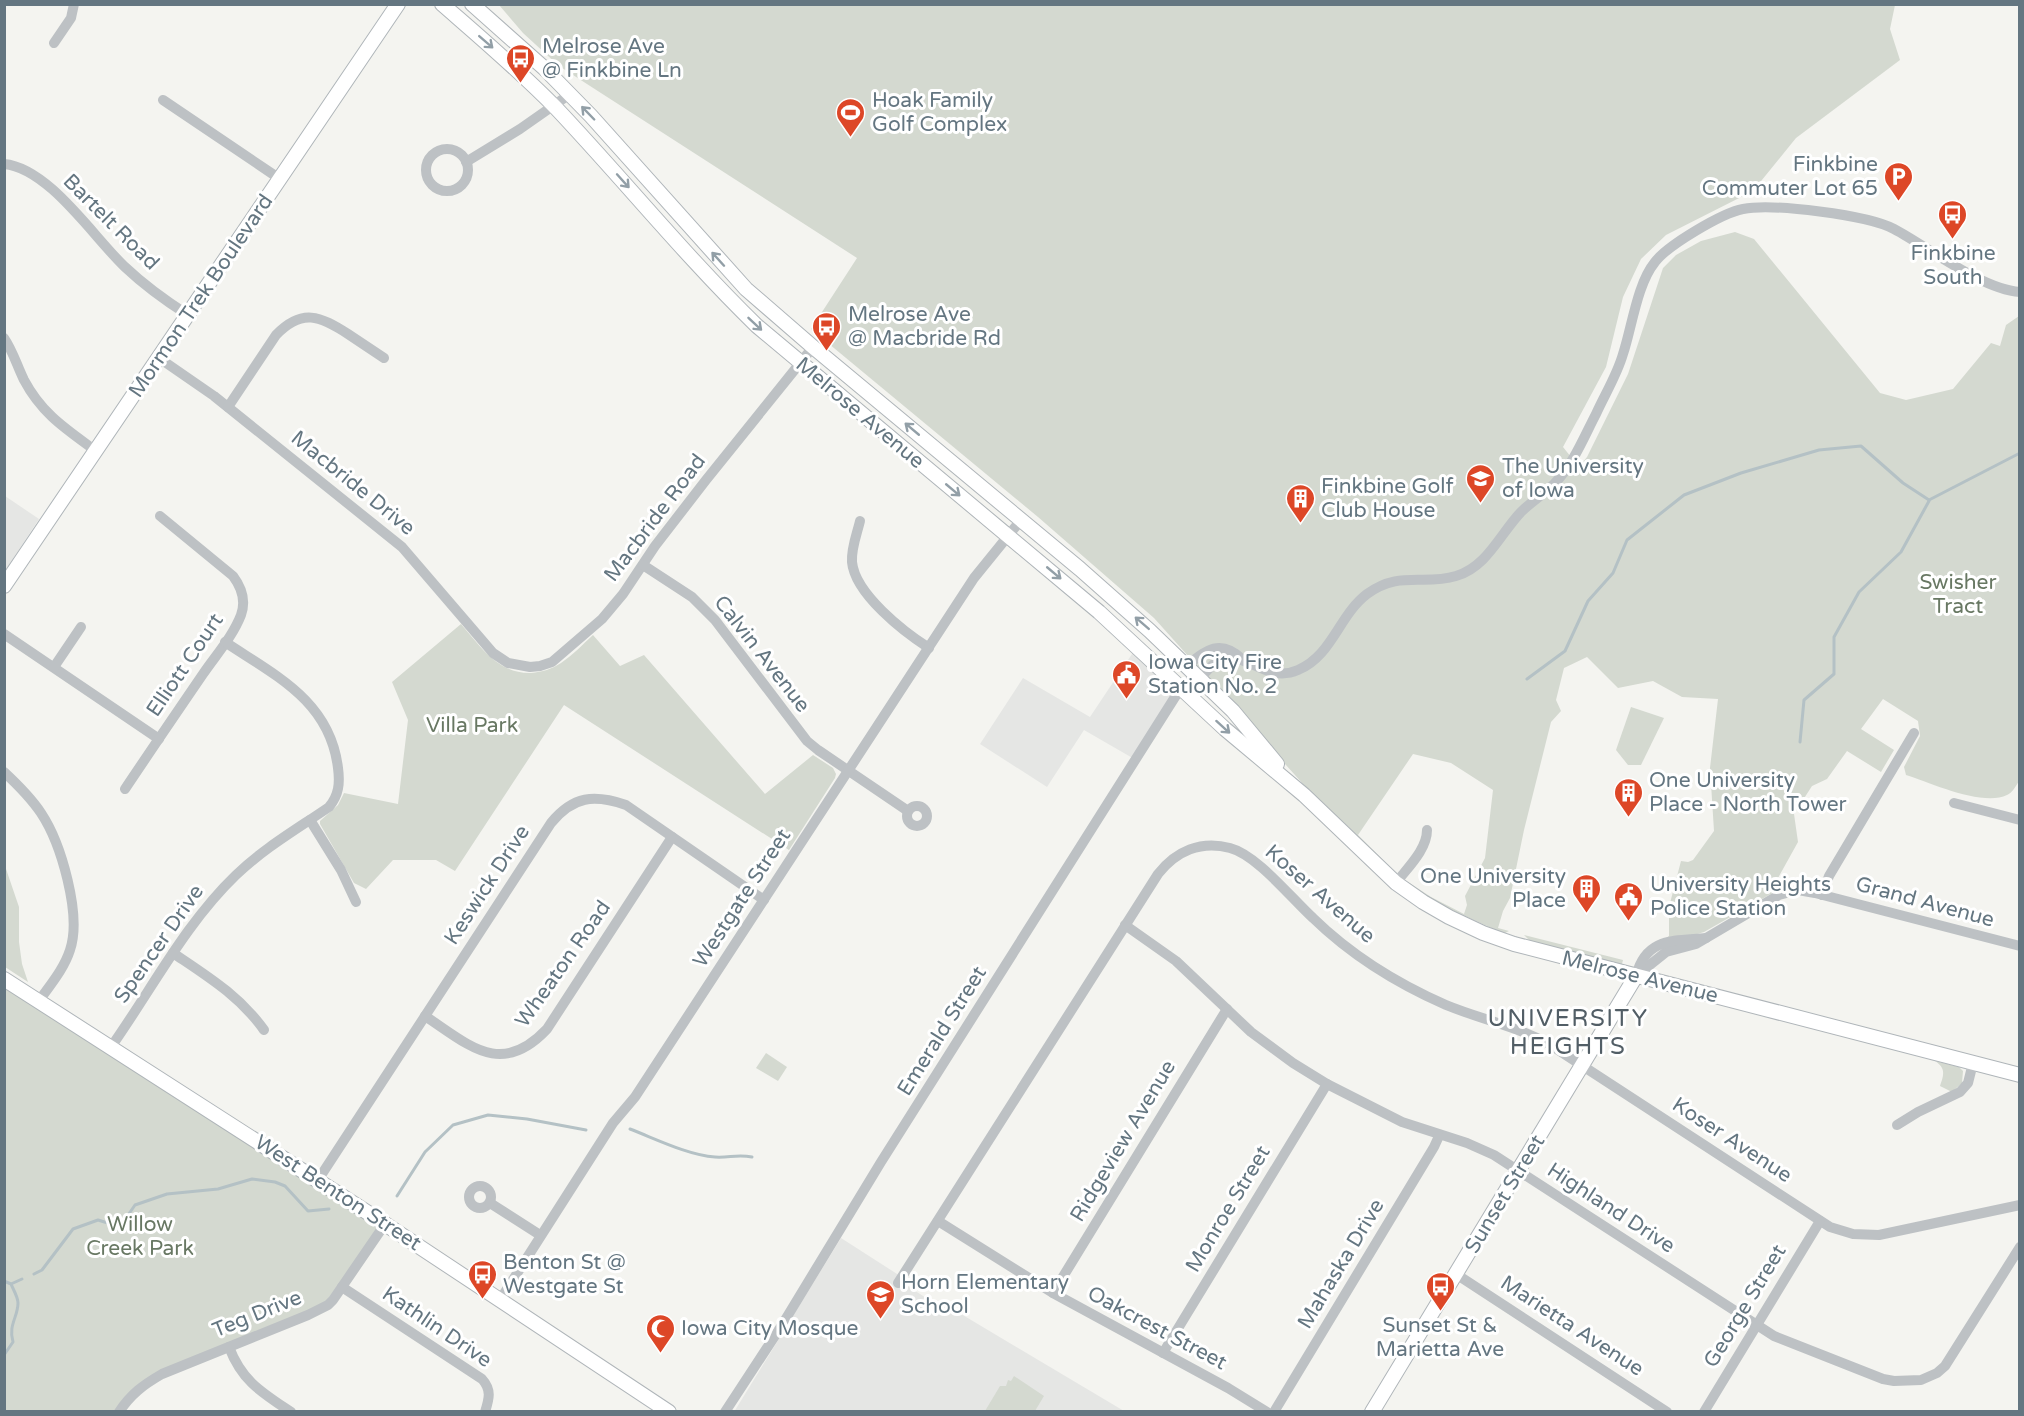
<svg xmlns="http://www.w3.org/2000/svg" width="2024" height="1416" font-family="'Varela Round',sans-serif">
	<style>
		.built { fill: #e5e6e4 }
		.green { fill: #d4d9d0 }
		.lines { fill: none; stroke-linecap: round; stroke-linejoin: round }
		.stream { stroke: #b4c1c5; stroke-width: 3 }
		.secondary-casing { stroke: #afb5b9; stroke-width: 16 }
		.street { stroke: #bdc1c4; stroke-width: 10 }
		.secondary { stroke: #fff; stroke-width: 14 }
		.oneway { stroke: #929fa7 }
		.labels { text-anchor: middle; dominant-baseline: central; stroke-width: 6; stroke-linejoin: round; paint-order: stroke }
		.poi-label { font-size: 21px; fill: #647681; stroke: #fff; text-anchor: start }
		.street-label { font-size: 21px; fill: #647681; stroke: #fff }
		.park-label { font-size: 21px; fill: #687863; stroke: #fff }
		.quarter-label { font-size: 24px; letter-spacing: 1.5px; fill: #525e66; stroke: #fff }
	</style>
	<rect width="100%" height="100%" fill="#f4f4f0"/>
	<g class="built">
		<polygon points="5,496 39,519 5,571"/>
		<polygon points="1134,651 1178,694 1136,760 1084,730 1047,787 980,744 1023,678 1090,717"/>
		<polygon points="841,1238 908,1281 906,1285 948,1312 951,1308 1124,1411 734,1412"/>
	</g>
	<g class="green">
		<path d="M499,5H1895L1890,29L1900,60L1796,138L1753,191L1666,235L1641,259L1623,297L1606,367L1563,447L1579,467L1587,457L1628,374L1663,268L1676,255L1701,241L1735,232L1754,239L1880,393L1906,400L1953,389L1991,343L2000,346L2006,325L2019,316V781C2016,786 2012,793 2007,795C1983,807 1931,783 1906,775L1904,767L1920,736L1918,721L1883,699L1861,729L1894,750L1881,772L1847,751L1827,779L1812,786L1794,814L1798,842L1773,887L1776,891L1704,932L1694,935L1666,938L1669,936V907L1681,861L1688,862L1693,860L1714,831L1710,768L1718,699L1682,697L1653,681L1618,688L1587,657L1564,668L1556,700L1561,711L1551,722L1524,830L1510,898L1503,911L1498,928L1509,931L1505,933L1498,931L1434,902L1409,885L1408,882L1431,897L1464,914L1467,905L1465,896L1485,858L1493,790L1451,763L1413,754L1358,835L1393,870H1391L1312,794L1154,618L1038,517L811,329L857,258L559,66L523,33Z"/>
		<path d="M461,624C480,646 498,674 531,673C542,672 552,669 561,663C573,655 583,644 593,635L620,666L644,655L765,794L813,755L833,768L836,774L835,778L789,850L564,705L455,871L436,860H393L366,889L354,883L320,824V821L338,805L344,793L398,804L408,720L392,682Z"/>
		<polygon points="1631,707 1664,718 1641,765 1628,765 1616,750"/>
		<polygon points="4,863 19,907 19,942 22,964 28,982 5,967"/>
		<polygon points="1524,935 1528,936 1623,960 1622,964 1593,959 1530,941"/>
		<polygon points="4,986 381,1228 333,1300 162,1374 119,1411 5,1411"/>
		<polygon points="766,1053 787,1067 778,1081 756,1068"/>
		<path d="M1935,1061L1959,1067L1963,1071L1962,1083L1952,1092L1940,1086C1944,1075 1946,1068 1935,1061Z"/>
		<polygon points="1014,1376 1044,1396 1035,1411 985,1411 1000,1386 1006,1386 1008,1380 1011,1381"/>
	</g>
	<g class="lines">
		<g class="stream">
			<polyline points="1527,679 1565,651 1588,601 1613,573 1627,540 1684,495 1741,473 1819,450 1861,446 1903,483 1929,500 2020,453"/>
			<polyline points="1800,742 1804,700 1834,674 1834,637 1859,592 1901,552 1929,501"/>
			<path d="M630,1129C656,1139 688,1155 715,1157C729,1158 737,1154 752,1157"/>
			<polyline points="397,1196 425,1152 453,1125 488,1115 527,1119 586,1130"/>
			<polyline points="34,1274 42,1270 73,1229 98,1220 111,1224 124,1221 135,1205 167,1194 218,1189 252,1179 275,1182 285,1186 308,1211 329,1209"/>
			<path d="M4,1281L11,1284C13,1289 18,1297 18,1303C18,1317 8,1325 13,1342L4,1355"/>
			<polyline points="11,1284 22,1279"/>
		</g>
		<defs>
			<g id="secondary">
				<path d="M442,4C481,38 520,71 556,108C624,180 686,257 757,326L1099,612L1225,729L1304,795L1396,883L1423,902L1449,917L1483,933L1514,944L2020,1075"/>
				<polyline points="472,4 544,68 591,116 746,289 813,347 1080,569 1150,631 1233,711 1277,764"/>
				<polyline points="4,586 398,4"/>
				<polyline points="4,979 376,1218 669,1412"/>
				<polyline points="1372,1412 1636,976"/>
			</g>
		</defs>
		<use href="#secondary" class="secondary-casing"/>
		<g class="street">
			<polyline points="54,43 71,18 74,4"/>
			<polyline points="163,100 280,179"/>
			<circle cx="447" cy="170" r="21"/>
			<polyline points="466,162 520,129 570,94"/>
			<path d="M4,164C49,168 94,238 125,267C144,285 166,301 188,315"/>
			<path d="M4,338C13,351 17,366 24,380C42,414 66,429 96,451"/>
			<polyline points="159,358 214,396 402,547 493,653 508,663 530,667 540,666 552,662 602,619 623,594 655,546 706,480 813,347"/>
			<path d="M228,407L276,335C302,308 320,316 348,334C360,342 372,350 384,358"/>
			<path d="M860,521C857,534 851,548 852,562C855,594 904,632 929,648"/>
			<polyline points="643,565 692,597 715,620 807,741 818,750 908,811"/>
			<polyline points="4,634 159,739"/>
			<path d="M1187,666C1206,649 1221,639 1242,659"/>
			<polyline points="54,667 81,627"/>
			<path d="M1200,678C1206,672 1212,664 1220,660C1247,650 1266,684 1298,670C1332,656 1339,615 1367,594C1400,570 1423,586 1456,576C1487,567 1500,534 1521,512C1531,502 1544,494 1554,484C1573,465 1584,437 1596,414C1605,394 1617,375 1623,354C1632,327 1637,284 1655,262C1668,245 1722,213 1743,209C1772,203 1868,215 1894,229C1928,247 1981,289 2020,292"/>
			<path d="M4,772C18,785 31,798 41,813C61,843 82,915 70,950C64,969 50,985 39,1001"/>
			<path d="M125,789C151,750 177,712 203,674C216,655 233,636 241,615C246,601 242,588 233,576L160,516"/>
			<polyline points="1954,803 2020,820"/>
			<circle cx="917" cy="816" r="10"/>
			<polyline points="310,820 341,870 356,902"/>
			<path d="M1396,883C1407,868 1427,850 1427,830"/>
			<polyline points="1822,895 1829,876 1914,733"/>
			<polyline points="1125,925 1176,961 1251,1032 1293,1063 1327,1084 1402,1122 1467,1143 1494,1155 1774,1336 1883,1379 1894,1381 1921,1380 1937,1373 1945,1366 2020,1247"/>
			<path d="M173,953C207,976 240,996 264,1030"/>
			<polyline points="1636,976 1666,952 1696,944 1779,895 1798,890 1815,893 2020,946"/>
			<path d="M1636,976C1646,937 1674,941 1706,938"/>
			<path d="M425,1016C469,1045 501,1078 547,1029L672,837"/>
			<path d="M111,1047C152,989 185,924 236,875C264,848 297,829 329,807C339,795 340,783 338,768C330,701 276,676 225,642"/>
			<polyline points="1897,1125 1918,1112 1960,1092 1968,1083 1973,1063"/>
			<path d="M318,1180L551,823C573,796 594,794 626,805L764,900"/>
			<circle cx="480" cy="1197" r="11"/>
			<polyline points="490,1203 540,1235"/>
			<polyline points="938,1221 1053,1293 1228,1388 1267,1412"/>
			<polyline points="1456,1274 1667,1412"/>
			<path d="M898,1283L1158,874C1176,851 1201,840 1230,848C1257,855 1291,898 1313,918C1351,955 1398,984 1446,1005C1480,1019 1516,1026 1549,1044L1830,1227L1853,1234L1879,1235L2020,1205"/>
			<path d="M342,1287L482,1379C492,1390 489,1399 485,1412"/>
			<polyline points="1053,1293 1227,1009"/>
			<polyline points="500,1300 613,1123 635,1097 974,578 1021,520"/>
			<path d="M229,1347C242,1381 261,1392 291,1412"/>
			<polyline points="1163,1353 1327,1084"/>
			<path d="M119,1412C131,1394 143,1385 162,1374L308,1315L328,1305L333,1300L385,1224"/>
			<polyline points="725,1412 782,1325 881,1162 1175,697 1196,674"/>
			<polyline points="1274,1412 1434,1147 1439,1136"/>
			<polyline points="1704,1412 1820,1221"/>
		</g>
		<use href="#secondary" class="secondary"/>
	</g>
	<defs><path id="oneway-shaft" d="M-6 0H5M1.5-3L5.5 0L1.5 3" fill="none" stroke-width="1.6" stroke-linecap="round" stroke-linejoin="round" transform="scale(1.5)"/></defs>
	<g class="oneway">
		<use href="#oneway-shaft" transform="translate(486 42) rotate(41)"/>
		<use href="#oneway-shaft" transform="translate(588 113) rotate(-134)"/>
		<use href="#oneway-shaft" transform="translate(623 181) rotate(48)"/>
		<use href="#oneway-shaft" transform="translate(718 259) rotate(-132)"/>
		<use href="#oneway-shaft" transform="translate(755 324) rotate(43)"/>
		<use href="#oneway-shaft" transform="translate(912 429) rotate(-140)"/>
		<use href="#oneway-shaft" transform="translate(953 490) rotate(40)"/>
		<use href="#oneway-shaft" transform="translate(1054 573) rotate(40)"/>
		<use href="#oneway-shaft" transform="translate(1142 623) rotate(-139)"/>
		<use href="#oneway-shaft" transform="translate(1223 727) rotate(42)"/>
	</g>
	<defs>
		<symbol id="bus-pin" viewBox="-11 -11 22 30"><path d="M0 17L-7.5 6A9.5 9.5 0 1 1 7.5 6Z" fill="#dd4727" stroke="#fff"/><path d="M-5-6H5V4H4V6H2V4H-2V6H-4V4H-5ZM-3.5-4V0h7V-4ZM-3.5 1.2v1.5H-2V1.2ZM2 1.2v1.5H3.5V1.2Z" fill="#fff"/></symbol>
		<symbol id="stadium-pin" viewBox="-11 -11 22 30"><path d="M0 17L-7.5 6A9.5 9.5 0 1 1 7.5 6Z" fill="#dd4727" stroke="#fff"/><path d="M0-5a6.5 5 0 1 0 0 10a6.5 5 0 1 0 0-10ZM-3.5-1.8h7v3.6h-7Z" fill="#fff"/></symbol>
		<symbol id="parking-pin" viewBox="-11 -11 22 30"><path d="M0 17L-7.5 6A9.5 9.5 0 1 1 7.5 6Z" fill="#dd4727" stroke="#fff"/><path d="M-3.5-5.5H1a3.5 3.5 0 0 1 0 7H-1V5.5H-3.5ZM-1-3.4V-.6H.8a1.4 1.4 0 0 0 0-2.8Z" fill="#fff"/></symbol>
		<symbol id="university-pin" viewBox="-11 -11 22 30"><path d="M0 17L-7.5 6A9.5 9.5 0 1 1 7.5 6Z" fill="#dd4727" stroke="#fff"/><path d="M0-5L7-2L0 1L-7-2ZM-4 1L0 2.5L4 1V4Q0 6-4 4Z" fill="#fff"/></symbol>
		<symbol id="building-pin" viewBox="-11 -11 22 30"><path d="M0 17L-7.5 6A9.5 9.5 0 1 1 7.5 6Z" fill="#dd4727" stroke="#fff"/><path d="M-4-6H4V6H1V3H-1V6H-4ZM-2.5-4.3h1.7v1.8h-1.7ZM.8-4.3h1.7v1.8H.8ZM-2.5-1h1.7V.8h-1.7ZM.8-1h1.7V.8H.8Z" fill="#fff"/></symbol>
		<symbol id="civic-pin" viewBox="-11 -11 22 30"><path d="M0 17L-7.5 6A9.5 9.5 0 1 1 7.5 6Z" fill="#dd4727" stroke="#fff"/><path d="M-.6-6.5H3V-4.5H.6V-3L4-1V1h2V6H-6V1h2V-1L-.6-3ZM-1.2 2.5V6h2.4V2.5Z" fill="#fff"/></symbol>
		<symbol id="school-pin" viewBox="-11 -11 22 30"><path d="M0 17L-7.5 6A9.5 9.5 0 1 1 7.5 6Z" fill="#dd4727" stroke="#fff"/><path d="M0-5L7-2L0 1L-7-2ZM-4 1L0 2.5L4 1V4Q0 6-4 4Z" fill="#fff"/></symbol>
		<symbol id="mosque-pin" viewBox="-11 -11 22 30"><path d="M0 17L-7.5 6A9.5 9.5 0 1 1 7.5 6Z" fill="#dd4727" stroke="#fff"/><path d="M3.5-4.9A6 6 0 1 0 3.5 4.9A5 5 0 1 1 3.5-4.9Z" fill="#fff"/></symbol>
	</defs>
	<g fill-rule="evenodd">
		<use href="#bus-pin" x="504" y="42" width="33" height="45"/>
		<use href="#stadium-pin" x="834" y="96" width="33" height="45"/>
		<use href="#parking-pin" x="1882" y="160" width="33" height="45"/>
		<use href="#bus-pin" x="1936" y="198" width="33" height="45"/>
		<use href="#bus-pin" x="810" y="310" width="33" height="45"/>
		<use href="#university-pin" x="1464" y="462" width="33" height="45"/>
		<use href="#building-pin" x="1284" y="482" width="33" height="45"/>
		<use href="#civic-pin" x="1110" y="658" width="33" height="45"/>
		<use href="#building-pin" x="1612" y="776" width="33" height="45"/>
		<use href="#building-pin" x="1570" y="872" width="33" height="45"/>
		<use href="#civic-pin" x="1612" y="880" width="33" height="45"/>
		<use href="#bus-pin" x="466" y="1258" width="33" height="45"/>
		<use href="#bus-pin" x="1424" y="1270" width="33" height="45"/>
		<use href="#school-pin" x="864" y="1278" width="33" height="45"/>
		<use href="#mosque-pin" x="644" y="1312" width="33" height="45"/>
	</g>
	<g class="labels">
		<g class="poi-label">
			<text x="542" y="46">Melrose Ave<tspan x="542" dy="24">@ Finkbine Ln</tspan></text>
			<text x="872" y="100">Hoak Family<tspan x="872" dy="24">Golf Complex</tspan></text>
			<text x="1878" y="164" text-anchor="end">Finkbine<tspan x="1878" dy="24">Commuter Lot 65</tspan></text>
			<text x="1953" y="253" text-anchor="middle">Finkbine<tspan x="1953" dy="24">South</tspan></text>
			<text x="848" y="314">Melrose Ave<tspan x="848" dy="24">@ Macbride Rd</tspan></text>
			<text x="1502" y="466">The University<tspan x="1502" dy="24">of Iowa</tspan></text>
			<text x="1321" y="486">Finkbine Golf<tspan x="1321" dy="24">Club House</tspan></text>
			<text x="1148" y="662">Iowa City Fire<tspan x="1148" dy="24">Station No. 2</tspan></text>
			<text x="1649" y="780">One University<tspan x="1649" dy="24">Place - North Tower</tspan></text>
			<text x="1566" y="876" text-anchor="end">One University<tspan x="1566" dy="24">Place</tspan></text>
			<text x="1650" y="884">University Heights<tspan x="1650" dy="24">Police Station</tspan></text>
			<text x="503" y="1262">Benton St @<tspan x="503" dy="24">Westgate St</tspan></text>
			<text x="901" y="1282">Horn Elementary<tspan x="901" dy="24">School</tspan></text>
			<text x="1440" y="1325" text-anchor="middle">Sunset St &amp;<tspan x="1440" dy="24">Marietta Ave</tspan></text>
			<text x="681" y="1328">Iowa City Mosque</text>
		</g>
		<g class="street-label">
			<text transform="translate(111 222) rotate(45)">Bartelt Road</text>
			<text transform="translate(201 296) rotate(-56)">Mormon Trek Boulevard</text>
			<text transform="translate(860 413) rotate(40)">Melrose Avenue</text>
			<text transform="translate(353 483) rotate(39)">Macbride Drive</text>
			<text transform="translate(655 518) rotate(-53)">Macbride Road</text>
			<text transform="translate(762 654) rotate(52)">Calvin Avenue</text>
			<text transform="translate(185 665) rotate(-56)">Elliott Court</text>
			<text transform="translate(487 885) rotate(-57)">Keswick Drive</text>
			<text transform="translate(1320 894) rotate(41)">Koser Avenue</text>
			<text transform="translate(742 898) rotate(-57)">Westgate Street</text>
			<text transform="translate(1925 902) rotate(15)">Grand Avenue</text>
			<text transform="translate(159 944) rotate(-55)">Spencer Drive</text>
			<text transform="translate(563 964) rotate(-55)">Wheaton Road</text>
			<text transform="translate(1640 977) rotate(14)">Melrose Avenue</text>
			<text transform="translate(942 1031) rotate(-58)">Emerald Street</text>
			<text transform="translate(1732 1140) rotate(33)">Koser Avenue</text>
			<text transform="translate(1123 1141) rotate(-59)">Ridgeview Avenue</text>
			<text transform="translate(338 1193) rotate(33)">West Benton Street</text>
			<text transform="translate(1505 1194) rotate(-59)">Sunset Street</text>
			<text transform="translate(1611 1208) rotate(33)">Highland Drive</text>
			<text transform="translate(1228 1209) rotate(-59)">Monroe Street</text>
			<text transform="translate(1341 1264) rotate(-59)">Mahaska Drive</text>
			<text transform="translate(1745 1306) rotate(-59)">George Street</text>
			<text transform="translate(257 1314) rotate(-22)">Teg Drive</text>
			<text transform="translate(1572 1326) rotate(33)">Marietta Avenue</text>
			<text transform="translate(437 1327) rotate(34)">Kathlin Drive</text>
			<text transform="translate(1157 1328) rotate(28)">Oakcrest Street</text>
		</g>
		<g class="park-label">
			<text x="1958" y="582">Swisher<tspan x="1958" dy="24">Tract</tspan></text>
			<text x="472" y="725">Villa Park</text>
			<text x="140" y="1224">Willow<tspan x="140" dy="24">Creek Park</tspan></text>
		</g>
		<g class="quarter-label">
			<text x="1568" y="1018">UNIVERSITY<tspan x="1568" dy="28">HEIGHTS</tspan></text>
		</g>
	</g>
	<rect width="2024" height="1416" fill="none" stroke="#647681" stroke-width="12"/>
</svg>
